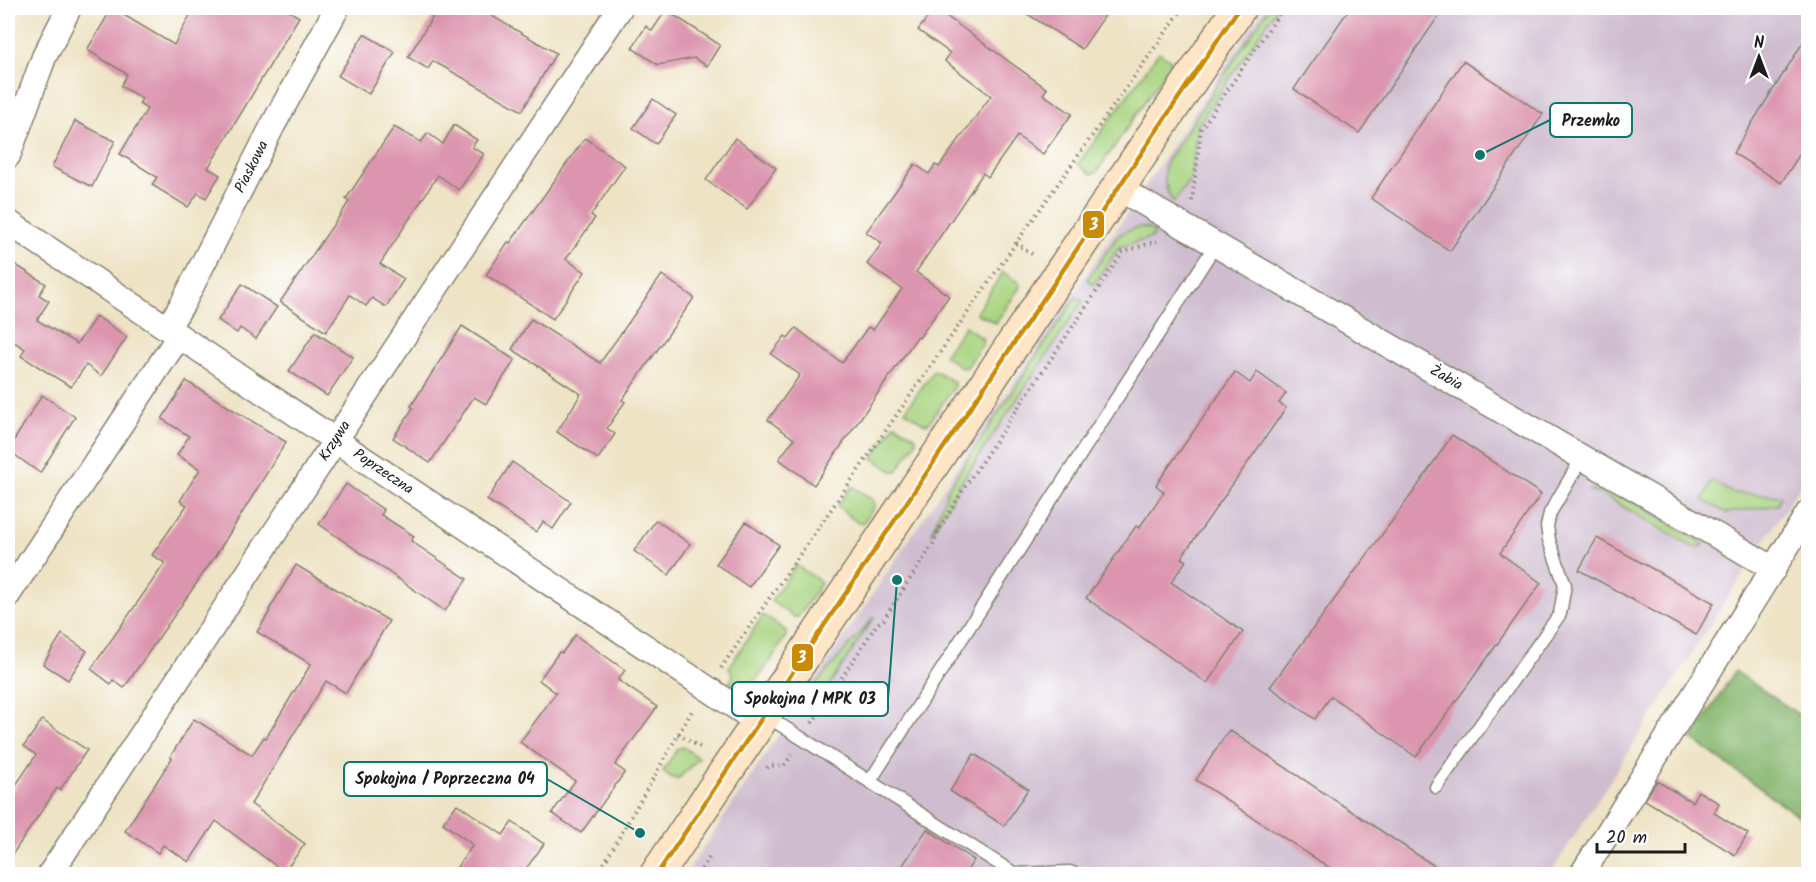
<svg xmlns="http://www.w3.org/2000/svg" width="1816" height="882" font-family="Kalam,sans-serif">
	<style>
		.industrial { fill: #cfbdcf }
		.green { fill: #a8d480; stroke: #62784e; stroke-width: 1.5 }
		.forest { fill: #86b66e; stroke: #516945; stroke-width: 1.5 }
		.building { fill: #dc95ae }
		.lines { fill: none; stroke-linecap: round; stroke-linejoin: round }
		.lane-casing { stroke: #858070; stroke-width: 15 }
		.street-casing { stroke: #858070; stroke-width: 27 }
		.secondary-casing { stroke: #858070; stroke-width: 36 }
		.path { stroke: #858070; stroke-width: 4; stroke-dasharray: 1.5 4.5; stroke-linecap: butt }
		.lane { stroke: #fff; stroke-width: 12 }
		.street { stroke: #fff; stroke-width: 24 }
		.secondary { stroke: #fde5c5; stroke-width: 33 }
		.bus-1-casing { stroke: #fff; stroke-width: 9 }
		.bus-1 { stroke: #cb8a06; stroke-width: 4.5 }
		.labels { text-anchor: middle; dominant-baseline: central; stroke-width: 5; stroke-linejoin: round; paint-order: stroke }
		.street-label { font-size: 15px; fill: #1c1c1c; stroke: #fff }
		.leader { fill: none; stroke: #0f766e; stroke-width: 2 }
		.callout-dot { fill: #0f766e; stroke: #fff; stroke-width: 2 }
		.callout { fill: #fff; stroke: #0f766e; stroke-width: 2 }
		.callout-label { font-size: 16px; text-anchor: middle; font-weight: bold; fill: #1c1c1c }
		.line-badge { stroke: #fff; stroke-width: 2 }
		.badge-label { font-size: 16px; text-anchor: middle; font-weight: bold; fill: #fff }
	</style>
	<rect width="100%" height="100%" fill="#fff"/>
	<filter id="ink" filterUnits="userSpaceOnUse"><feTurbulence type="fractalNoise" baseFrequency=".0167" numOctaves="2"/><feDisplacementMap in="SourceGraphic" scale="12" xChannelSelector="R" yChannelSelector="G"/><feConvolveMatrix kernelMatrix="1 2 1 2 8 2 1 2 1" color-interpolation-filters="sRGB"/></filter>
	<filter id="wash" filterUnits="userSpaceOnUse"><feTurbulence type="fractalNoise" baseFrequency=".008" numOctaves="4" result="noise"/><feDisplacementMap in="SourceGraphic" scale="24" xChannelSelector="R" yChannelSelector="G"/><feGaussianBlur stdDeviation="1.35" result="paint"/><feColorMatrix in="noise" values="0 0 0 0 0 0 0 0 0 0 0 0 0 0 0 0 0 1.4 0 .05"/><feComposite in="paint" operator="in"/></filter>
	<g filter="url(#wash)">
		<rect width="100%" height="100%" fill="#eee3c5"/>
		<polygon class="industrial" points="1264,8 1808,8 1808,473 1550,874 686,874"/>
		<g class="green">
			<path d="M1269,8H1277L1197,126L1191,178L1173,203C1166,189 1162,178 1166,162Z"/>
			<polygon points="1159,52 1171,60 1170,65 1096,173 1091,174 1078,164"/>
			<polygon points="1139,227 1147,228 1155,232 1151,238 1119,247 1094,284 1087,280 1118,236 1124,232"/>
			<polygon points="1003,272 1019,283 1020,287 996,323 976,313"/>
			<polygon points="1076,297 1083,301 960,484 931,534 949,487"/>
			<polygon points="965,326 982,338 983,343 967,367 962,368 944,355"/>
			<polygon points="934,370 954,382 954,387 929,423 925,424 905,411"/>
			<polygon points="895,424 916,437 916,442 897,471 892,471 873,458"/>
			<polygon points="1712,481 1732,493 1781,496 1777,505 1726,513 1703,500"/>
			<polygon points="852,486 874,501 875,505 863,523 858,523 837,506"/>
			<polygon points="1599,487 1608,488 1704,544 1701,547 1693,547 1605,496 1589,491"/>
			<polygon points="796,565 820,581 820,585 798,617 794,617 771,601"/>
			<path d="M763,615L786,631V636C772,656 758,695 729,683L733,676L729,667Z"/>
			<polygon points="875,616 811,713 811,699 816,684"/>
			<polygon points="683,747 699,758 678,779 672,778 663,771 677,749"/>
		</g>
		<polygon class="forest" points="1735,671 1808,721 1808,823 1692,739"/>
		<g id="blocks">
			<g class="building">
				<polygon points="112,8 174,45 194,8 284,8 299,17 208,168 220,175 206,198 198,193 188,207 152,185 157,177 120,154 147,109 139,104 142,99 121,86 127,74 87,50"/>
				<polygon points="438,8 478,8 556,53 522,111 433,61 428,69 408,57"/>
				<polygon points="935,8 1047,89 1043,94 1072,114 1043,154 1017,136 988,177 983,173 916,272 949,296 919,338 917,337 814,485 779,459 794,439 768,420 800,375 771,354 785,336 788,338 796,328 842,363 868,327 873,330 902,289 867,264 882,243 866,232 915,164 929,174 935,165 939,167 991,96 945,61 950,53 918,30"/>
				<polygon points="1018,8 1110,8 1082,49"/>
				<polygon points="1350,8 1444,8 1359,133 1294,89"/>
				<polygon points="666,10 720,45 707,66 694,58 658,65 632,48 646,26 652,31"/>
				<polygon points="1809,33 1809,140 1781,183 1733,153"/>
				<polygon points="364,34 395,52 369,94 338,76"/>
				<polygon points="1463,61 1543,114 1450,251 1371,198"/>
				<polygon points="653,99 676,115 656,144 633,128"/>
				<polygon points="75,121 115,141 92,187 52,167"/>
				<polygon points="454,125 477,140 472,147 484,154 459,190 438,175 380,264 404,279 386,307 372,298 366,306 350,295 326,332 280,302 349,202 346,199 394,127 421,142 428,133 443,144"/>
				<polygon points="585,138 625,166 591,215 595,218 566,259 585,272 553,319 486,275 508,242 510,243"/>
				<polygon points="735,138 776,168 747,209 706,180"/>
				<polygon points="8,260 46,284 39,295 49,301 37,320 77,344 96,316 127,337 101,376 86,365 71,387 21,356 25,349 8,338"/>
				<polygon points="662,275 694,298 622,400 625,402 607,428 615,434 598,459 557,432 581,394 512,349 531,319 600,363"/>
				<polygon points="242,284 277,307 256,339 240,328 237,333 218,320"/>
				<polygon points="462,326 515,360 486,404 474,397 430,463 393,438 413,408 411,406"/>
				<polygon points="315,332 353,357 327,396 289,371"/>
				<polygon points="1235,372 1250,383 1257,372 1286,393 1279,403 1286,408 1181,558 1186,561 1171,582 1243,632 1207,683 1086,598 1136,526 1139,528 1164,492 1156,485"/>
				<polygon points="186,381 286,442 218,552 124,688 113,680 111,684 91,669 165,563 152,555 187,505 180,501 200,469 177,455 189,436 162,419"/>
				<polygon points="42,395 75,417 40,473 8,450"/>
				<polygon points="1452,435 1541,494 1500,553 1541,583 1416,757 1331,696 1315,719 1270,687 1417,487"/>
				<polygon points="512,462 571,502 553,529 543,522 536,532 487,500"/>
				<polygon points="346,484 384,510 381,515 414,536 411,541 467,579 445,611 319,524"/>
				<polygon points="656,520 690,544 669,575 634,551"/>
				<polygon points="746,522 779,545 749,587 716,564"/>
				<polygon points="1597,538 1714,603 1696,635 1579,570"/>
				<polygon points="296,565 389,621 346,693 326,681 251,804 305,844 284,872 216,821 189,862 163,845 158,853 125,831 172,758 170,757 194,719 252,755 264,737 266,738 311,664 257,632 270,611 269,610"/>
				<polygon points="62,634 87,651 68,680 43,664"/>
				<polygon points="575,635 625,670 618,680 657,707 615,765 625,772 581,833 552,813 575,781 520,742 556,693 539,680 559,652 562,653"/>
				<polygon points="42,720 87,750 60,790 57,788 8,861 8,797 36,755 24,746"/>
				<polygon points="1229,730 1416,854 1447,874 1339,874 1196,780"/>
				<polygon points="974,754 1028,789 1004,826 950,791"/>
				<polygon points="1657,781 1692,802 1698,791 1719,803 1714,813 1748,834 1735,855 1645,800"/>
				<polygon points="457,804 503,835 512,822 544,844 522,874 452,874 473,845 443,823"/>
				<polygon points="927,829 974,860 965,874 897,874"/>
			</g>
		</g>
	</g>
	<g filter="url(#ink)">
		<use href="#blocks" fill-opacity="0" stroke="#858070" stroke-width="1.5"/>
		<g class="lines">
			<defs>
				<g id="lane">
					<polyline points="765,715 1015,874 1070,872 1075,874"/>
					<polyline points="870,781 1216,244"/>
					<polyline points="1436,787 1560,614 1565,585 1549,540 1547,526 1550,513 1582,458"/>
				</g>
				<g id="street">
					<polyline points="8,156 44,57 69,8"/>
					<polyline points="1118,188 1774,569"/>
					<polyline points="8,222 758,722"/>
					<polyline points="168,327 183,303 273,125 337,8"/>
					<polyline points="8,595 179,336"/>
					<polyline points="50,874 620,8"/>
					<polyline points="1582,874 1808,513"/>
				</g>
				<polyline id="secondary" points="657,874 1239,8"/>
			</defs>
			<use href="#lane" class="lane-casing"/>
			<use href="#street" class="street-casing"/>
			<use href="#secondary" class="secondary-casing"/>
			<g class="path">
				<polyline points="1192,201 1201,129 1283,8"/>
				<polyline points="1016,243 1035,256"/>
				<polyline points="721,668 1016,243 1183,8"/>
				<polyline points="812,723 877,624 884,619 933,544 940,528 964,488 1123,252 1157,241"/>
				<polyline points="678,734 703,749"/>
				<polyline points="767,768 769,766 784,765 792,755"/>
				<polyline points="598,874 693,709"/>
				<polyline points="698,874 709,858"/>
			</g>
			<use href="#lane" class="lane"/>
			<use href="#street" class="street"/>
			<use href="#secondary" class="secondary"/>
			<defs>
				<polyline id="bus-1" points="657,874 1239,8"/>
			</defs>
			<use href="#bus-1" class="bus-1-casing"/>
			<use href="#bus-1" class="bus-1"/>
		</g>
	</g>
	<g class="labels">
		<g class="street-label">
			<text transform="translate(252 167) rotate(-63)">Piaskowa</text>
			<text transform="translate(1446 378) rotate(30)">Żabia</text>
			<text transform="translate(335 441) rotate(-57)">Krzywa</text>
			<text transform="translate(383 472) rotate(34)">Poprzeczna</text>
		</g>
	</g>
	<path class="leader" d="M1480 155L1550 120M897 580L888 699M640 833L547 779"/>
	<g class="callout-dot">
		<circle cx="1480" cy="155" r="6"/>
		<circle cx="897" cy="580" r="6"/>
		<circle cx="640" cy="833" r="6"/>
	</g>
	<g class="callout">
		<rect x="1550" y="103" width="82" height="34" rx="6"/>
		<rect x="732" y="682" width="156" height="34" rx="6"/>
		<rect x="344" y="762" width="203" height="34" rx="6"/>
	</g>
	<g class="callout-label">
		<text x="1591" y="126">Przemko</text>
		<text x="810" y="704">Spokojna / MPK 03</text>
		<text x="445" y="784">Spokojna / Poprzeczna 04</text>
	</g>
	<g class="line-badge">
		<rect x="1082" y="210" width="23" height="29" rx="6" fill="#cb8a06"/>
		<rect x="791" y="643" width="23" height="29" rx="6" fill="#cb8a06"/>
	</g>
	<g class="badge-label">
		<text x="1094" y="230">3</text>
		<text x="802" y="663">3</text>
	</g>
	<rect width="1816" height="882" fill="none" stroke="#fff" stroke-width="30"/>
	<g transform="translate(1759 57)" stroke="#ffffff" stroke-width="4.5" paint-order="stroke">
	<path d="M0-4.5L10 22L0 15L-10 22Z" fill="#1c1c1c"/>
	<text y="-9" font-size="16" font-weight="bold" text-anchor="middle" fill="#1c1c1c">N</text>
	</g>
	<path d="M1597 843v9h88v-9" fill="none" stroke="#1c1c1c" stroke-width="3"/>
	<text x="1606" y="843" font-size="18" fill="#1c1c1c" stroke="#ffffff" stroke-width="4.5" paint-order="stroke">20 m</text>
</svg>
